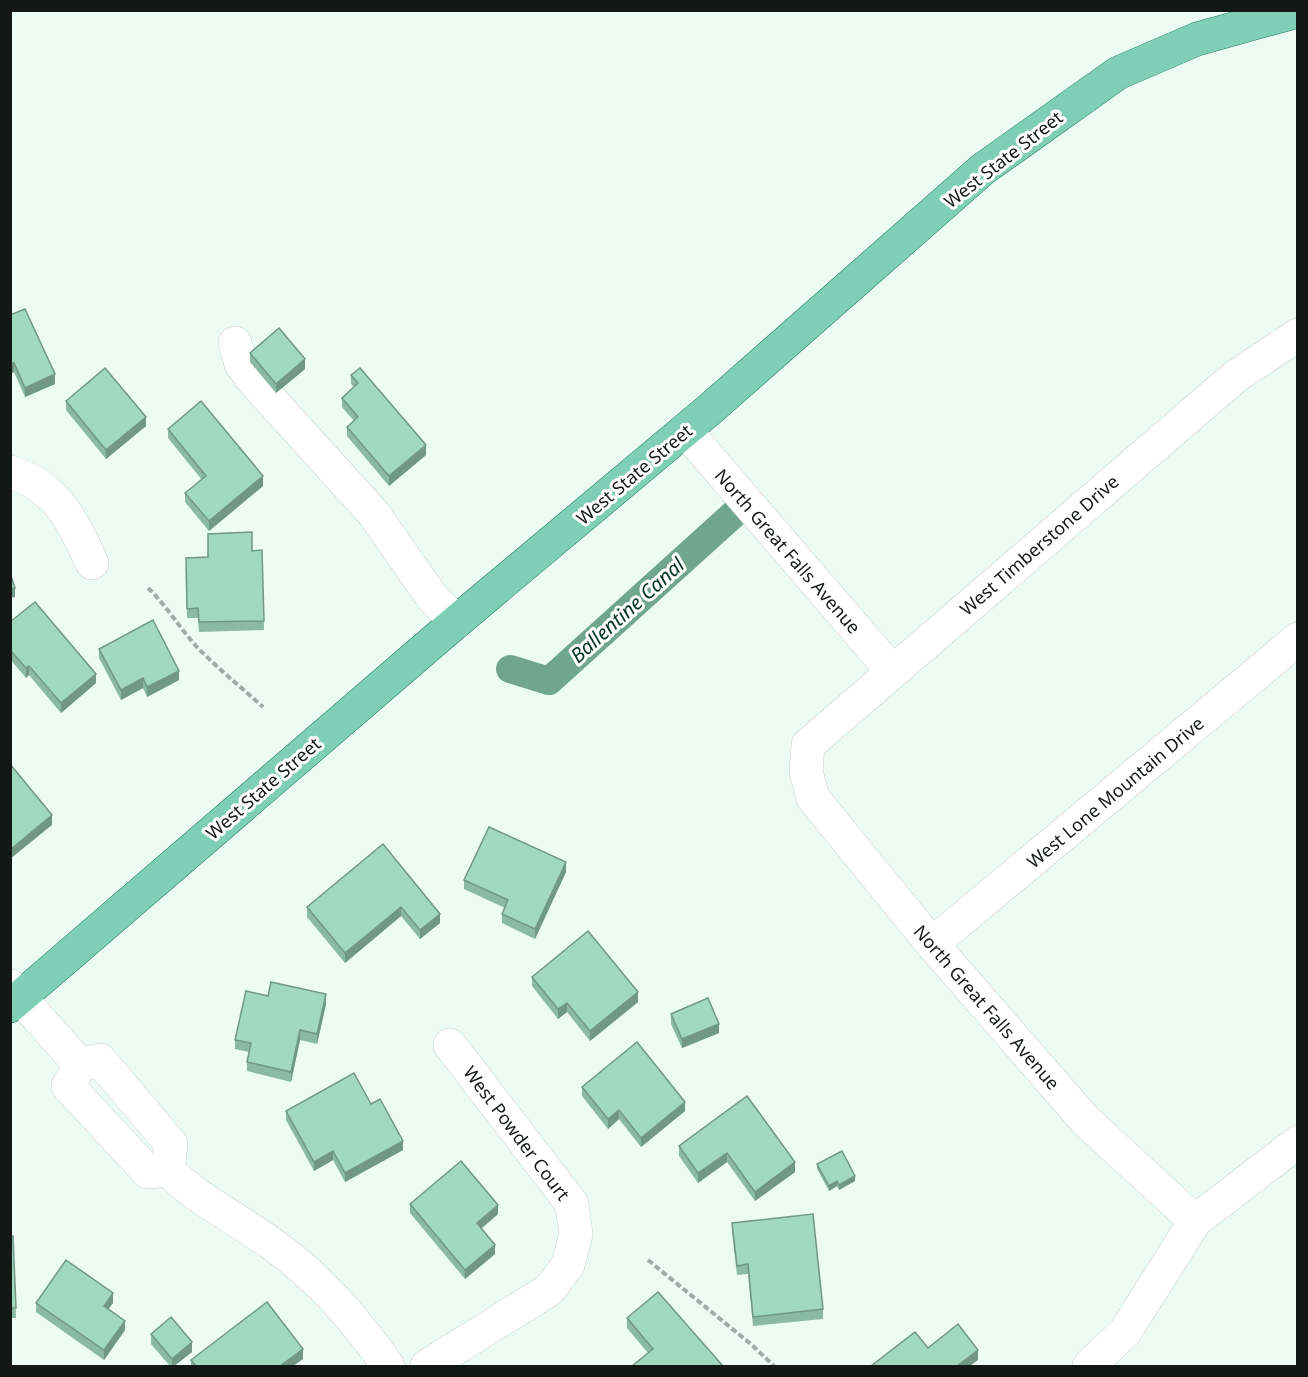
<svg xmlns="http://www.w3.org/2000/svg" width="1308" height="1377" font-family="'Noto Sans',sans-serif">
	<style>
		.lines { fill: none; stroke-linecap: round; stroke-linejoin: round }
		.canal { stroke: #70a690; stroke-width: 28 }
		.minor-casing { stroke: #c3d1cb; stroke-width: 34 }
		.major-casing { stroke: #21795e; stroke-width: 34 }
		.path { stroke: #a0aba7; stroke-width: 4; stroke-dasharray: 6 3; stroke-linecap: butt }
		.minor { stroke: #fff; stroke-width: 33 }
		.major { stroke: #7fceb6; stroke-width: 33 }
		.wall { fill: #8abaa6 }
		.shaded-wall { fill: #719787 }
		.building { fill: #a1d8c1; stroke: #719787; stroke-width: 1.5 }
		.labels { text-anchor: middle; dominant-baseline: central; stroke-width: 6; stroke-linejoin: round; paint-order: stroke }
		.street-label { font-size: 18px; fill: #131816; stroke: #fff }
		.water-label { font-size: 20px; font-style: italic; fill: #043526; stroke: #fff }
	</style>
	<rect width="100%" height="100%" fill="#edfbf5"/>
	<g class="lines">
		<polyline class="canal" points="510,669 549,681 736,512"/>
		<defs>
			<g id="minor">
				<polyline points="235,343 241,364 251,378 374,514 432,597 456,622"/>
				<polyline points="685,430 892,671"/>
				<path d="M10,472C56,485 74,523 92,563"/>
				<polyline points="932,944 1298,639"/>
				<polyline points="10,986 80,1065"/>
				<polygon points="100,1060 171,1144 168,1170 148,1172 68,1086 80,1065"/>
				<path d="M168,1170C198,1200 238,1219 272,1244C317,1276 357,1321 388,1366"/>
				<polyline points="1195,1221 1086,1121 932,944 813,798 806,772 808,745 1236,376 1298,335"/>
				<polyline points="427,1366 549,1290 568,1265 576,1234 572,1204 450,1045"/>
				<polyline points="1089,1366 1125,1332 1195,1221 1298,1142"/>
			</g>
			<polyline id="major" points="10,1006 456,622 709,410 983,169 1118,73 1197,39 1298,11"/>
		</defs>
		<use href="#minor" class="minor-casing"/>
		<use href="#major" class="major-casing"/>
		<g class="path">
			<path d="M148,588C166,605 179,627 196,646C217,668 241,687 263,707"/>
			<polyline points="648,1260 752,1345 774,1366"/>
		</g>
		<use href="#minor" class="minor"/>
		<use href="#major" class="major"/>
	</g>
	<g class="wall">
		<polygon points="10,315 55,384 25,397 14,372 10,374"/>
		<polygon points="250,353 305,369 276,393 250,362"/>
		<polygon points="351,375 426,455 389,486 347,436 347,427 354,421 342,407 342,398 354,387 351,384"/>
		<polygon points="66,401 146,426 106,459 66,410"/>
		<polygon points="168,429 263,486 209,531 185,502 185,493 202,480 168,438"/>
		<polygon points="262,550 264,630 199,632 198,618 187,618 186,558 208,557 252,551"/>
		<polygon points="10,622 96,683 61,713 29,675 26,678 10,659"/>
		<polygon points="99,649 179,680 147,697 143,688 121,700 99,658"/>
		<polygon points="383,844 440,923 420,939 401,916 345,963 307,917 307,907"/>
		<polygon points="566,872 535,939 502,923 502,914 505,908 464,889 464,880"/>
		<polygon points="532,977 638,1002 590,1041 567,1012 558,1019 532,986"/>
		<polygon points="268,996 326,1004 317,1044 300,1040 291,1082 247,1071 247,1062 249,1052 235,1049 235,1040"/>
		<polygon points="671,1014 719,1033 682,1048 671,1024"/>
		<polygon points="582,1087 685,1111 641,1147 619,1119 608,1129 582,1096"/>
		<polygon points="747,1096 795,1172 755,1201 727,1162 698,1183 679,1156 679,1146"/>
		<polygon points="371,1104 403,1150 345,1182 333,1160 314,1171 286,1120 286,1111"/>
		<polygon points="817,1164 855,1181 839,1190 837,1186 829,1191 817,1169"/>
		<polygon points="410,1204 498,1214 482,1228 495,1254 465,1279 410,1213"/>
		<polygon points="732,1223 823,1309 823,1319 753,1326 748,1274 737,1275 732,1232"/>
		<polygon points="10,1236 13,1236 16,1318 10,1318"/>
		<polygon points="36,1303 113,1303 108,1309 125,1330 104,1360 36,1312"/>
		<polygon points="627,1318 723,1366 648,1353 627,1328"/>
		<polygon points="151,1334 192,1352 174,1366 170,1366 151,1344"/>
		<polygon points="303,1359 293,1366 191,1366 191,1360"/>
	</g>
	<g class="shaded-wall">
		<polygon points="305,359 305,369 276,393 276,384"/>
		<polygon points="14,363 14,372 10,374 10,364"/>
		<polygon points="55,374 55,384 25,397 25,388"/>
		<polygon points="146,417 146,426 106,459 106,450"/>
		<polygon points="426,445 426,455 389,486 389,476"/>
		<polygon points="263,476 263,486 209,531 209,521"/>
		<polygon points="15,588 15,597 10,598 10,589"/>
		<polygon points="29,666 29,675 26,678 26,668"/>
		<polygon points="179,671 179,680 147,697 147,687"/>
		<polygon points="96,674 96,683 61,713 61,703"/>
		<polygon points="143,678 143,688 121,700 121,690"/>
		<polygon points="52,815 52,825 10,859 10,850"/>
		<polygon points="566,862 566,872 535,939 535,929"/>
		<polygon points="401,907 401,916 345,963 345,953"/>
		<polygon points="440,914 440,923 420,939 420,930"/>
		<polygon points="638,992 638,1002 590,1041 590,1031"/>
		<polygon points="326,994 326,1004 317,1044 317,1034"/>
		<polygon points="567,1003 567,1012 558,1019 558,1009"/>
		<polygon points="719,1024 719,1033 682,1048 682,1039"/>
		<polygon points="300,1030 300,1040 291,1082 291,1072"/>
		<polygon points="685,1102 685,1111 641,1147 641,1138"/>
		<polygon points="619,1110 619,1119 608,1129 608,1119"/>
		<polygon points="403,1141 403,1150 345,1182 345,1173"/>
		<polygon points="333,1151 333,1160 314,1171 314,1162"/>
		<polygon points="727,1153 727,1162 698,1183 698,1173"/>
		<polygon points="795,1162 795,1172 755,1201 755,1192"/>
		<polygon points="855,1176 855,1181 839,1190 839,1185"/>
		<polygon points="837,1181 837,1186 829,1191 829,1186"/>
		<polygon points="498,1205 498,1214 477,1232 477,1223"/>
		<polygon points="495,1245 495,1254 465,1279 465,1270"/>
		<polygon points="113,1293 113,1303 104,1315 104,1306"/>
		<polygon points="125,1321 125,1330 104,1360 104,1350"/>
		<polygon points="192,1342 192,1352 174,1366 172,1366 172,1359"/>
		<polygon points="303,1349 303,1359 293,1366 280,1366"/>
		<polygon points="978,1350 978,1360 970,1366 957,1366"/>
	</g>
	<g class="building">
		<polygon points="25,309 55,374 25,388 14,363 10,364 10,315"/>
		<polygon points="279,328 305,359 276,384 250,353"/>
		<polygon points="105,368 146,417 106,450 66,401"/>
		<polygon points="360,368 426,445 389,476 347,427 358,417 342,398 358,383 351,375"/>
		<polygon points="201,401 263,476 209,521 185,493 206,476 168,429"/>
		<polygon points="252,532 252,551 262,550 264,621 199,622 198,608 187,609 186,558 208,557 208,534"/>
		<polygon points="10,573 15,588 10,589"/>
		<polygon points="35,602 96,674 61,703 29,666 26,668 10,650 10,622"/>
		<polygon points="153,620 179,671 147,687 143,678 121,690 99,649"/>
		<polygon points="10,764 52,815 10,850"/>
		<polygon points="489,827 566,862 535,929 502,914 508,900 464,880"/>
		<polygon points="383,844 440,914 420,930 401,907 345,953 307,907"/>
		<polygon points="588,931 638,992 590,1031 567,1003 558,1009 532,977"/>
		<polygon points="271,982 326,994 317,1034 300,1030 291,1072 247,1062 251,1043 235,1040 246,991 268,996"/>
		<polygon points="708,998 719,1024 682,1039 671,1014"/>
		<polygon points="637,1042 685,1102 641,1138 619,1110 608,1119 582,1087"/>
		<polygon points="354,1073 371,1104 380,1099 403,1141 345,1173 333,1151 314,1162 286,1111"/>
		<polygon points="747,1096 795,1162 755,1192 727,1153 698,1173 679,1146"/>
		<polygon points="842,1151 855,1176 839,1185 837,1181 829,1186 817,1164"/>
		<polygon points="461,1161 498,1205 477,1223 495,1245 465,1270 410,1204"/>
		<polygon points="813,1214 823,1309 753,1317 748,1264 737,1266 732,1223"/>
		<polygon points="10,1236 13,1236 16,1308 10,1308"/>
		<polygon points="66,1260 113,1293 104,1306 125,1321 104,1350 36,1303"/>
		<polygon points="658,1292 723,1366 632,1366 653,1349 627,1318"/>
		<polygon points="267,1302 303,1349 280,1366 196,1366 191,1360"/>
		<polygon points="171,1317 192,1342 172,1359 151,1334"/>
		<polygon points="958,1324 978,1350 957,1366 871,1366 915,1332 928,1348"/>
	</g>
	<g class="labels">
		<g class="street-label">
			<text transform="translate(1003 159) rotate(-38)">West State Street</text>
			<text transform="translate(634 474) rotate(-40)">West State Street</text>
			<text transform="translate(1039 545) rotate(-41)">West Timberstone Drive</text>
			<text transform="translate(788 551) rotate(49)">North Great Falls Avenue</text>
			<text transform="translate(263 788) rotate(-41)">West State Street</text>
			<text transform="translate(1115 792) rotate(-40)">West Lone Mountain Drive</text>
			<text transform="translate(987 1007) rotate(49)">North Great Falls Avenue</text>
			<text transform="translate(517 1133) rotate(53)">West Powder Court</text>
		</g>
		<g class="water-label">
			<text transform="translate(627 610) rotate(-42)">Ballentine Canal</text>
		</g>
	</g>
	<rect width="1308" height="1377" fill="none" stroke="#131816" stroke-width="24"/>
</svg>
